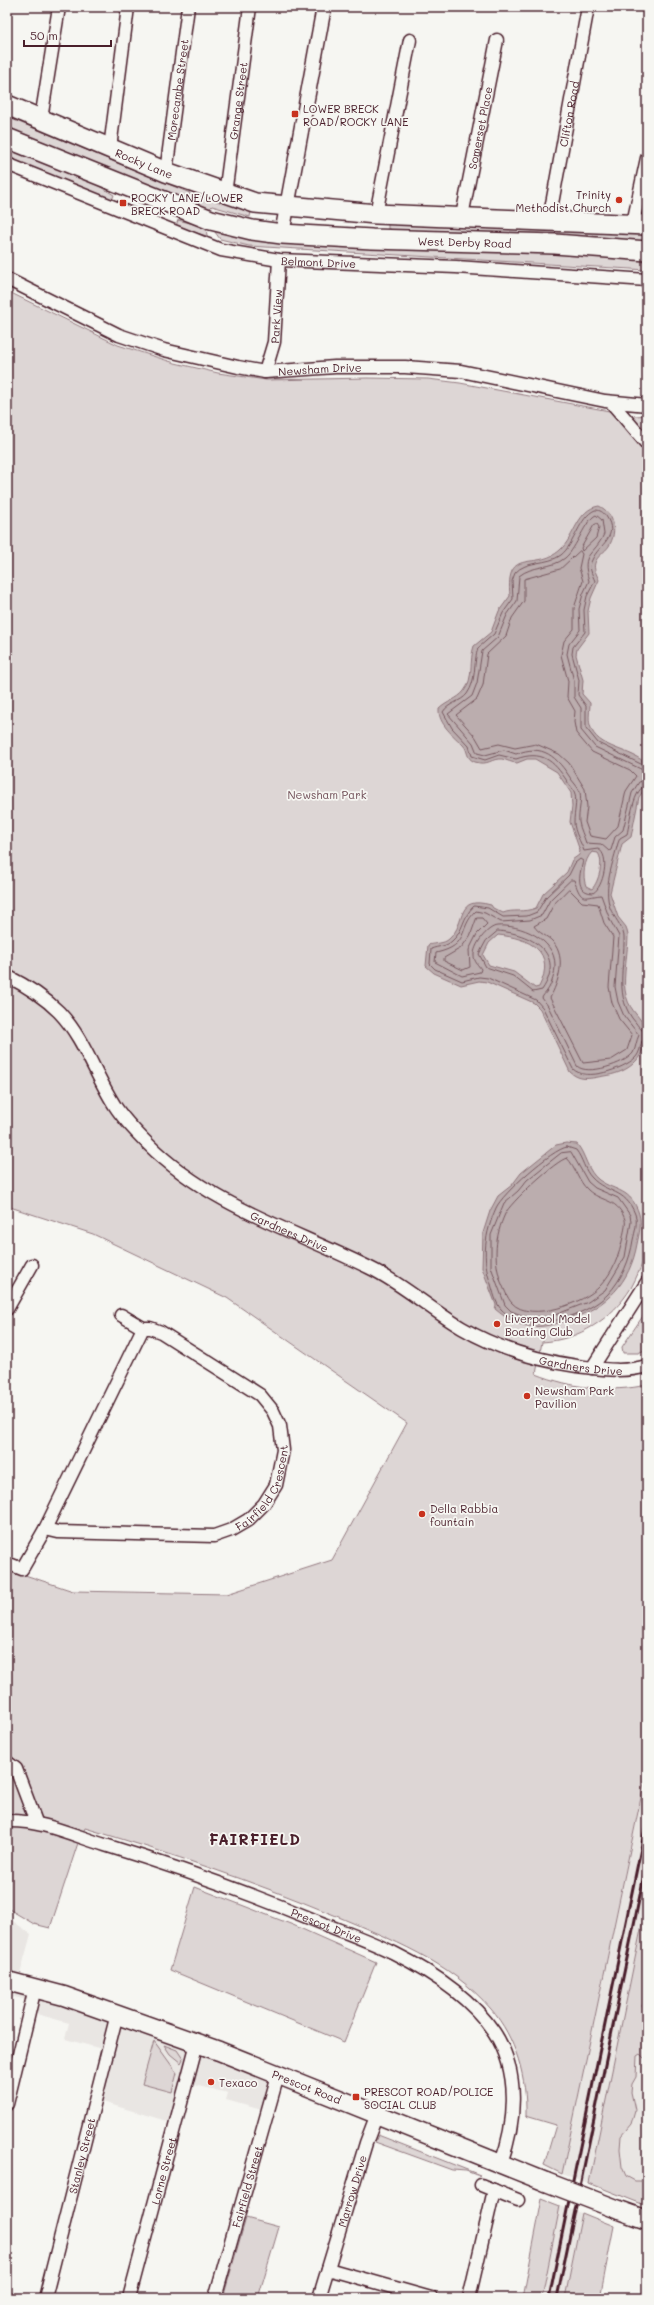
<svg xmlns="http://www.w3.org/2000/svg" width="654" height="2305" font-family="Mali,sans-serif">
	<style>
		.built { fill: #e9e6e3 }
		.green { fill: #ddd6d5; stroke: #947a80 }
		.water { fill: #bbadae; stroke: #8e747a; fill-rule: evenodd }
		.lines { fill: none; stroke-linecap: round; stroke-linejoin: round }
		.shore { stroke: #77585f; stroke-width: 1 }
		.minor-casing { stroke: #4a1f2b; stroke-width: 15 }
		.tertiary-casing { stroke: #4a1f2b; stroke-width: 17 }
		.primary-casing { stroke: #4a1f2b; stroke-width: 21 }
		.trunk-casing { stroke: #4a1f2b; stroke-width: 22 }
		.minor { stroke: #f6f6f2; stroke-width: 12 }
		.tertiary { stroke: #f6f6f2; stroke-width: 14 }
		.primary { stroke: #f6f6f2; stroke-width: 18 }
		.trunk { stroke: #f6f6f2; stroke-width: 19 }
		.rail { stroke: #4a1f2b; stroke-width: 3 }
		.primary-bridge-casing { stroke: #4a1f2b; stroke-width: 21; stroke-linecap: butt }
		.primary-bridge { stroke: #f6f6f2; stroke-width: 18 }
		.poi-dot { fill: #c8321e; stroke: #f6f6f2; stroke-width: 1.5 }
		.labels { text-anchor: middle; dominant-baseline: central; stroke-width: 3.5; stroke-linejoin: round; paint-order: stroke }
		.street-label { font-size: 11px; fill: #4a1f2b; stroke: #f6f6f2 }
		.poi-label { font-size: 11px; fill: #4a1f2b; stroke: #f6f6f2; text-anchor: start }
		.park-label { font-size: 11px; fill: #6f4d56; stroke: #f6f6f2 }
		.district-label { font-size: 15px; font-weight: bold; letter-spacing: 1px; fill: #4a1f2b; stroke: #f6f6f2 }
	</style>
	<rect width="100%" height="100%" fill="#f6f6f2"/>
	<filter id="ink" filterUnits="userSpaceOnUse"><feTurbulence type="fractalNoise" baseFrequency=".025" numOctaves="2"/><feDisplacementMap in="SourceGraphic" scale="8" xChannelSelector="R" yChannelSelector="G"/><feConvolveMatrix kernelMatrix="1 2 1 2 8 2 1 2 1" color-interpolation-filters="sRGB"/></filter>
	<g filter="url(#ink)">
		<g class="built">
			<polygon points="647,1771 647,1900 589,2183 562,2174"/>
			<polygon points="7,1917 31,1934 15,1992 96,2016 185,2047 268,2080 270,2085 262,2110 226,2100 228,2093 181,2082 170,2122 99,2101 102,2049 65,2039 69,2023 26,2011 28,2000 9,1996 7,2001"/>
			<polygon points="647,1958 647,2200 603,2189"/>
			<polygon points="560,2206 582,2213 565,2298 542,2298"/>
		</g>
		<g class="green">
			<polygon points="7,117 190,193 187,203 7,132"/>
			<polygon points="7,146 84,177 114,195 112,200 7,158"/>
			<polygon points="193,193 251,211 250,217 212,206 209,209 190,202"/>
			<polygon points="178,220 206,227 207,236 179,228 176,226"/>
			<polygon points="388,223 647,233 647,244 409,233 388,229"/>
			<polygon points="210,225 327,246 392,246 647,257 647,270 249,246 220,239"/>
			<path d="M7,291L118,345L175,363L218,373L266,380L367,378L428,379L460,383L636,416L647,415V1252C642,1264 637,1277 631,1288C612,1319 579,1340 542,1342L536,1374C572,1388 610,1393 647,1385V1769L562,2174L544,2165L556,2125L526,2116C527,2078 516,2038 491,2009C450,1961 390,1939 334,1915C252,1881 170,1853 85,1828L77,1846L50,1928L34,1924L7,1908V1569L73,1591L227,1594L332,1560L407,1423L227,1298L93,1234L7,1206Z"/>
			<polygon points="647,1310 647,1349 638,1353 623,1353 622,1347"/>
			<polygon points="195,1887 293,1925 376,1962 344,2042 170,1970"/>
			<polygon points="647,1900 647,2002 642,2005 645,2010 643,2014 647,2026 647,2061 640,2054 637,2056 636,2077 632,2084 631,2092 635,2110 631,2124 621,2136 620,2149 622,2167 626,2176 635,2181 647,2181 647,2206 589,2183"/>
			<polygon points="154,2041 177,2073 172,2092 142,2084"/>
			<polygon points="164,2045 177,2050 183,2059 181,2063 170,2054"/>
			<polygon points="378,2135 480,2175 479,2176 466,2171 452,2170 375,2142"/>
			<polygon points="542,2199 560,2206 542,2298 523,2298"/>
			<polygon points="582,2213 614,2226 600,2298 565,2298"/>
			<polygon points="246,2218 279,2227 258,2298 223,2298"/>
		</g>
		<g class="water">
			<path d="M599,506C614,513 618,531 609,546C605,552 597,556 595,563C593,569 597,575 599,580L591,598L588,611L589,633L577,649L576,655L583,680L582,694L590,703C590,710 588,718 590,725C596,750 633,748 647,765V786L639,797L631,837L622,844L610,893L618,917L626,927L628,935C628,951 623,977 625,990C628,1010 637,1012 645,1027C647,1031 646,1038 645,1042C641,1063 625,1073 604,1076C591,1078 581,1082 570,1072L540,1009L534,1003L487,982L479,981L461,985L434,973L426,966L428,945C435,943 444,944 449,939C468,922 454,895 491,905L493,908L503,913C513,909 523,913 536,908L543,894L567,872L572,860L579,855L580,851L570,822L572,806L571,793L557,772L535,759H527L517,763C512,763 507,760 502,759C491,758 489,766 475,762C465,758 469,751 463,745C454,736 438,724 439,709C446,702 458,699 464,691C474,679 469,660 474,646L491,632L499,611L510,596C505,545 536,572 560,550C575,537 577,509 599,506ZM592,852L598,853C604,862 599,881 592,889L586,886C582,876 584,860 592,852ZM498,935C529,938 557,951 539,987L535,988L514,972L489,965L483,955L489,943Z"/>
			<path d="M566,1143L577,1144C586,1155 587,1171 599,1180C616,1192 631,1188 639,1214C642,1224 639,1234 637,1244C630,1283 607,1306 571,1319C539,1330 521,1331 495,1309L496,1305L482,1268L483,1233L490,1211L498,1196L512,1185L521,1173L556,1145Z"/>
		</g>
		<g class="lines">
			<g class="shore">
				<polygon points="597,524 599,527 596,538 582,551 581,548 594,525"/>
				<polygon points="580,551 582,554 579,568 583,581 574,608 574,629 564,641 561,655 568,681 567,697 575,711 574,722 576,733 592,752 630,770 636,776 626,791 618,826 606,839 590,836 585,822 587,807 585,789 569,763 559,754 536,744 515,748 499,744 482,748 475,736 456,715 477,699 483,685 487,654 506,636 512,618 524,601 524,579 560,569"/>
				<path d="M647,767L598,743L586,728V706L578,695L579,680L572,654L573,647L585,632L584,610L587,596L595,581C592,574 588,567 592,560C599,544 620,537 606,516C603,512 600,510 595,510C579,517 575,544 561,555C548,565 526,560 515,573L512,581L513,599L503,613L494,634L478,648C473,663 477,680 467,694C461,702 448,703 443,712L452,728L469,746L472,756L485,760L499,755L516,759C542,750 553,760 567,781C569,785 574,789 575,794C577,804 574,812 574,822C574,832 581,842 584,851L598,849C611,855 603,888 593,893C574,892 580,873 583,861L580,859L575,863L569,875L546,897L537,912L527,916L503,917L488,908L474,906C462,917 464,931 452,941C446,947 438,946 431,949L430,964L435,969L462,981L479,977L488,978L536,1000L543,1008L573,1069C586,1082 623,1069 635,1058C640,1053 640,1047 642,1041L647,1038"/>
				<path d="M647,772L595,747L581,730V708L574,697V681L567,654L569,644L580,630L579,609L583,594L589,581C580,551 594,557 604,534L602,520L596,515C585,520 577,548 565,558C552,569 532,565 519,576L517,601L507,615L498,637L482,651L477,683L472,696L448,714L473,743L477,753L485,755L504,750L516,754C543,743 557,757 571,779C574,783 578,787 580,792C582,802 578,812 579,822C580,829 584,836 586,843L601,844L609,851L611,850L615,837L623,830L632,793L639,782L647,780"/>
				<path d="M647,785C633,787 630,822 627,834L620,838L618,843C613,863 603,887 610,908C614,918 622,925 624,936C625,967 613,997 636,1023C639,1027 642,1032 647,1032"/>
				<path d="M571,880H574C582,903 583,897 601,895L610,920L619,936L615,987L618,1002L624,1016L639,1035C636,1041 636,1048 633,1053C625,1064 587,1076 577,1066L548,1006L542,998C543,995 545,994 547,991C552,984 555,973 555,965C555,939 520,924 497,926C487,927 473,946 474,956C474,961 478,965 481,969L480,972L462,976L435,962L436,953C471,945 457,929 476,911L485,913L501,922L530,920L542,915L550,900Z"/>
				<path d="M569,889L582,902L598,904L604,923L613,937L609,987L612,1003L619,1019L632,1035L627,1050L611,1060L583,1063L550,998C558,982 567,959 553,942C548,936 538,933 534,926L546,919L554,904Z"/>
				<polygon points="477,918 482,918 487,924 477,934 469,950 470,967 463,970 444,961 444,958 461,948 470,936"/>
				<path d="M498,931C530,933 567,953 542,990L533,992L513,976L486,967L479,954L486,941Z"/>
				<path d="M567,1147L576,1150C583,1159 584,1170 592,1178C607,1194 625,1188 635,1214C638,1222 635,1231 633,1240C630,1260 622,1279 608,1294C586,1317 526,1336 501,1309C496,1304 493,1291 491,1284C481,1259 485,1233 496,1208C502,1194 552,1149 567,1147Z"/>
				<polygon points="571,1152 588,1182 595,1188 618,1198 630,1215 631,1222 625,1257 605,1290 588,1302 550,1317 529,1318 511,1311 505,1305 491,1267 491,1235 504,1203 518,1191 527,1180 561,1153"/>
				<path d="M567,1158C576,1167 578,1181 588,1190C601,1202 616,1198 624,1217C627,1223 624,1230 623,1237C619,1256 613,1272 600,1286C585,1303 530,1323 512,1303C507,1298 504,1288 501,1282C493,1259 495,1236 505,1214C509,1204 557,1159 567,1158Z"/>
			</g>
			<defs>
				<g id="minor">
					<polyline points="41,119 59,7"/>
					<polyline points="110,148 128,7"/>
					<path id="s1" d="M7,164L221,250L279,260L456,267L647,280"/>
					<path id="s2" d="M166,172L188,7"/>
					<path id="s3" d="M225,194L250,7"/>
					<polyline points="376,214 410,40"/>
					<path id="s4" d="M462,216L497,40"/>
					<path id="s5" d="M549,220L588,7"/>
					<polyline points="633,223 647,158"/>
					<path id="s6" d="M7,279L119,335L164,350L238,367L265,372L335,367H405L461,371L605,401L647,405"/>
					<path id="s7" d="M265,372L274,342L279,260"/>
					<polyline points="611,402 647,444"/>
					<path id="s8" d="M7,976C25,985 44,997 59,1012C84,1038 95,1075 115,1106C124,1120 137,1133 148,1144C210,1206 294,1230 370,1268C403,1284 431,1310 462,1328C498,1349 536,1360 577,1366C602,1369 623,1373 647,1366"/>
					<polyline points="7,1309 32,1265"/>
					<polyline points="592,1368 647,1282"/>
					<path id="s9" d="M45,1529L58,1532L214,1536L231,1530L248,1520L264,1504L276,1485L283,1450L280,1426L273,1411L260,1395L161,1332L150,1328H143L121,1315"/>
					<polyline points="7,1563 22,1569 45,1529 143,1328"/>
					<polyline points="7,1762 16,1769 36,1822"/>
					<path id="s10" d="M7,1821C42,1820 72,1835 105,1845C177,1867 249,1893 319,1922C344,1932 370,1941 394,1953C430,1971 471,1998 494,2032C520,2071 516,2122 501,2163"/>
					<polyline points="7,2104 35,1988"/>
					<polyline points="481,2185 518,2200"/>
					<polyline points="328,2269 431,2298"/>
					<path id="s11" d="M45,2298L117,2014"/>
					<path id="s12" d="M129,2298L197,2043"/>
					<path id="s13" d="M215,2298L278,2075"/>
					<path id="s14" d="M319,2298L366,2143L377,2114"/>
					<polyline points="469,2298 494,2190"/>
				</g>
				<polyline id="tertiary" points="282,234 324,7"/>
				<g id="primary">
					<path id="s15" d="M7,1981L64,1996L219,2051L546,2182"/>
					<polyline points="619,2210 647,2220"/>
				</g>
				<g id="trunk">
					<path id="s16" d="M7,105L166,172L255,203L376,214L647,225"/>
					<path id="s17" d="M7,138L211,220L252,230L282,234L372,239L555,244L647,251"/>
				</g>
			</defs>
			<use href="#minor" class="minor-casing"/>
			<use href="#tertiary" class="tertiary-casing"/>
			<use href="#primary" class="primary-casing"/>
			<use href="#trunk" class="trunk-casing"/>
			<use href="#minor" class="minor"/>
			<use href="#tertiary" class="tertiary"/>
			<use href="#primary" class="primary"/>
			<use href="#trunk" class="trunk"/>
			<g class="rail">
				<polyline points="549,2298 647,1819"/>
				<polyline points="557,2298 647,1861"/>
			</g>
			<defs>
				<polyline id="primary-bridge" points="546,2182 619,2210"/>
			</defs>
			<use href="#primary-bridge" class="primary-bridge-casing"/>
			<use href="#primary-bridge" class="primary-bridge"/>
		</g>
	</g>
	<g class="poi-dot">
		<rect x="291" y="110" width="8" height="8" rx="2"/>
		<circle cx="619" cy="200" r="4"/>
		<rect x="119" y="199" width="8" height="8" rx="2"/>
		<circle cx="497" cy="1324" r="4"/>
		<circle cx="527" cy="1396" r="4"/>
		<circle cx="422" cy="1514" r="4"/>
		<circle cx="211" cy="2082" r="4"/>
		<rect x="352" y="2093" width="8" height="8" rx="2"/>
	</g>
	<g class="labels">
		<g class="street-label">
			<text stroke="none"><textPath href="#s2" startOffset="83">Morecambe Street</textPath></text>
			<text stroke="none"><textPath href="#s3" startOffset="94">Grange Street</textPath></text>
			<text stroke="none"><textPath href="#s5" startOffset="108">Clifton Road</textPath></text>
			<text stroke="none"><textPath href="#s4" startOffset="90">Somerset Place</textPath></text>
			<text stroke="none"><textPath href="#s16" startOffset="149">Rocky Lane</textPath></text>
			<text stroke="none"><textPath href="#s17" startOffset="475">West Derby Road</textPath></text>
			<text stroke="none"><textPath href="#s1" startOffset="329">Belmont Drive</textPath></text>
			<text stroke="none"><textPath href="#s7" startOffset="57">Park View</textPath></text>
			<text stroke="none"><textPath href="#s6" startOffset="331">Newsham Drive</textPath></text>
			<text stroke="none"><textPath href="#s8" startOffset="391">Gardners Drive</textPath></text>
			<text stroke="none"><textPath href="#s8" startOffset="715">Gardners Drive</textPath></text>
			<text stroke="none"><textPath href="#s9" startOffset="243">Fairfield Crescent</textPath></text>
			<text stroke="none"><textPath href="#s10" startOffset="337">Prescot Drive</textPath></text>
			<text stroke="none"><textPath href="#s15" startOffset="318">Prescot Road</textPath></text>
			<text stroke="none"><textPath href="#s11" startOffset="147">Stanley Street</textPath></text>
			<text stroke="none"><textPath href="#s12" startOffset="132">Lorne Street</textPath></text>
			<text stroke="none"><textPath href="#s13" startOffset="116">Fairfield Street</textPath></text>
			<text stroke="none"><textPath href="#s14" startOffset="112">Marrow Drive</textPath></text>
		</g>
		<g class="poi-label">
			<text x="303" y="108">LOWER BRECK<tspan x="303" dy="13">ROAD/ROCKY LANE</tspan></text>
			<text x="611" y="194" text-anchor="end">Trinity<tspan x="611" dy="13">Methodist Church</tspan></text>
			<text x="131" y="197">ROCKY LANE/LOWER<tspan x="131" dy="13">BRECK ROAD</tspan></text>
			<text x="505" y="1318">Liverpool Model<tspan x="505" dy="13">Boating Club</tspan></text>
			<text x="535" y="1390">Newsham Park<tspan x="535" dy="13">Pavilion</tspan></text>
			<text x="430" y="1508">Della Rabbia<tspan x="430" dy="13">fountain</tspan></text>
			<text x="219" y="2082">Texaco</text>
			<text x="364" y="2091">PRESCOT ROAD/POLICE<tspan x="364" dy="13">SOCIAL CLUB</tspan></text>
		</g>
		<g class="park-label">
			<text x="327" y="794">Newsham Park</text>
		</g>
		<g class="district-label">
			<text x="255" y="1839">FAIRFIELD</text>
		</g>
	</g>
	<rect width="654" height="2305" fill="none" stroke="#f6f6f2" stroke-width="24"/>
	<rect x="12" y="12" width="630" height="2281" fill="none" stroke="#4a1f2b" stroke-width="1.5" filter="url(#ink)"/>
	<path d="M24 40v6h87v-6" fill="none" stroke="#4a1f2b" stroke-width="2"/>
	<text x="30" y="40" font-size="12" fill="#4a1f2b" stroke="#f6f6f2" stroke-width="3" paint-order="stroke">50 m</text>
</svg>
